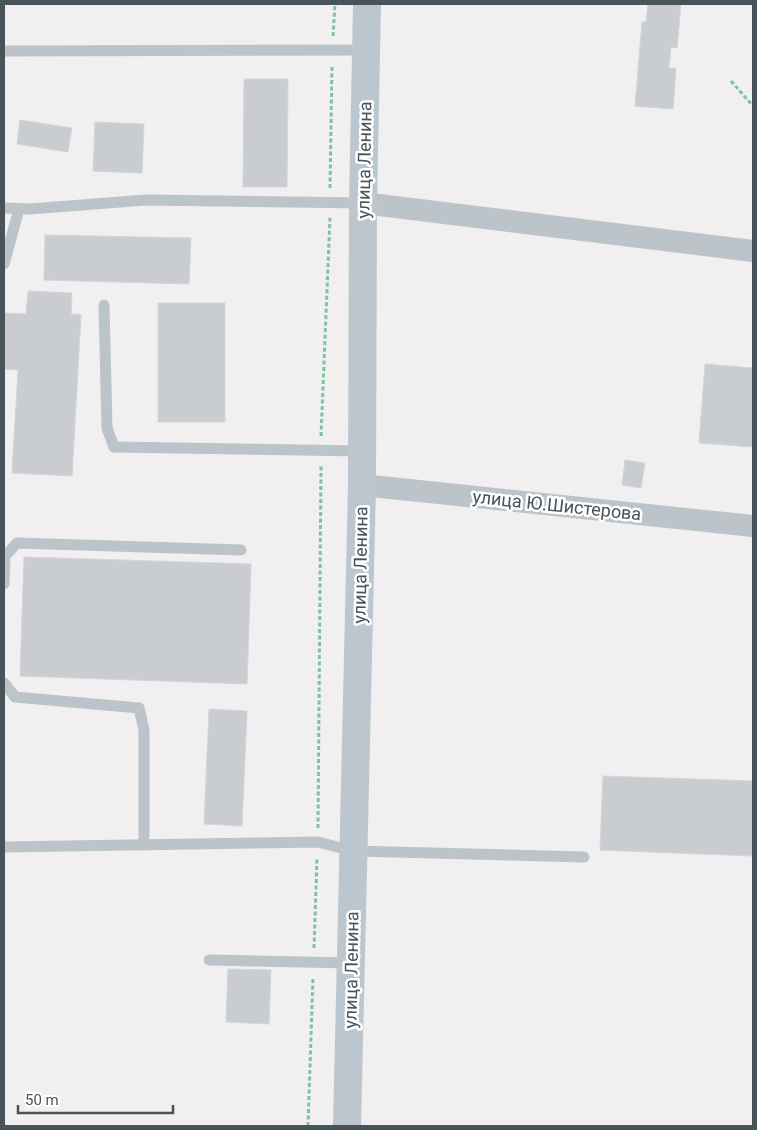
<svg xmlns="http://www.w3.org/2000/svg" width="757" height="1130" font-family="Roboto,sans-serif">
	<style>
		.building { fill: #c9ccd1; stroke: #d3d5d9 }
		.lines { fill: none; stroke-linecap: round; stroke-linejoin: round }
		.path { stroke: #7dc49c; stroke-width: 3; stroke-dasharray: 4 2.5; stroke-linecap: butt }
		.lane { stroke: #bcc4ca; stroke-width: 11 }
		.street { stroke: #bcc4ca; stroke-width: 22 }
		.secondary { stroke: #bcc6ce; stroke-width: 28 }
		.labels { text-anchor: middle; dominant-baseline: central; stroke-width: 5; stroke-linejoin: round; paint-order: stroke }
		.street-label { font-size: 18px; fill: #49535a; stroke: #fff }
	</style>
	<rect width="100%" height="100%" fill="#f1efef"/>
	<g class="building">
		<polygon points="648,4 681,4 677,48 671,47 669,68 676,68 673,109 635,106 642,22 646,22"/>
		<polygon points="244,79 288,79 287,187 243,187"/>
		<polygon points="20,120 72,128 68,152 17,144"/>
		<polygon points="95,122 144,124 142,173 93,171"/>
		<polygon points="45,235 191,238 189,284 44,280"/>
		<polygon points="28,291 72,293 71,314 81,315 72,476 12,473 18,370 4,369 4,313 26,314"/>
		<rect x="158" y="303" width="67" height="119"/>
		<polygon points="705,364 753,368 753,447 699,443"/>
		<polygon points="625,460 645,463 641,488 622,485"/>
		<polygon points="24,557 251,564 247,684 20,676"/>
		<polygon points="209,709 247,711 242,826 204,824"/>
		<polygon points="603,776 753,781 753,856 600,850"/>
		<polygon points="228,969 271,970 269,1024 226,1022"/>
	</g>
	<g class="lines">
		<g class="path">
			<polyline points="333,36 335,4"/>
			<polyline points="731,81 753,106"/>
			<polyline points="330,188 332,65"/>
			<polyline points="321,436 330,217"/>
			<polyline points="318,828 321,465"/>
			<polyline points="314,948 317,857"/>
			<polyline points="308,1126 313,977"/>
		</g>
		<g class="lane">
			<polyline points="4,51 366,50"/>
			<polyline points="4,208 30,209 146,200 363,203"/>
			<polyline points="4,264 19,209"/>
			<polyline points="104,305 107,428 114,447 362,451"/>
			<polyline points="4,584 5,556 17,543 241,550"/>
			<polyline points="4,683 15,697 139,708 144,730 144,845"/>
			<polyline points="4,847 318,842 353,851 584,857"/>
			<polyline points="209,960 351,963"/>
		</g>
		<g class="street">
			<polyline points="363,203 753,251"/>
			<polyline points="362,485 753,526"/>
		</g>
		<polyline class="secondary" points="347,1126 362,485 363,203 367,4"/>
	</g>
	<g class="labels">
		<g class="street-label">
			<text transform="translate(364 160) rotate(-89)">улица Ленина</text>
			<text transform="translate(557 505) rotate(6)">улица Ю.Шистерова</text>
			<text transform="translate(360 565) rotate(-89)">улица Ленина</text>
			<text transform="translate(351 970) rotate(-89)">улица Ленина</text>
		</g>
	</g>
	<rect width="757" height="1130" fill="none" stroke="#49535a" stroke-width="10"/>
	<path d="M18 1105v8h155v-8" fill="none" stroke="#49535a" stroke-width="2.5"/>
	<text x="25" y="1105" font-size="15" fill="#49535a" stroke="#ffffff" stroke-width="4" paint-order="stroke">50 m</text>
</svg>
